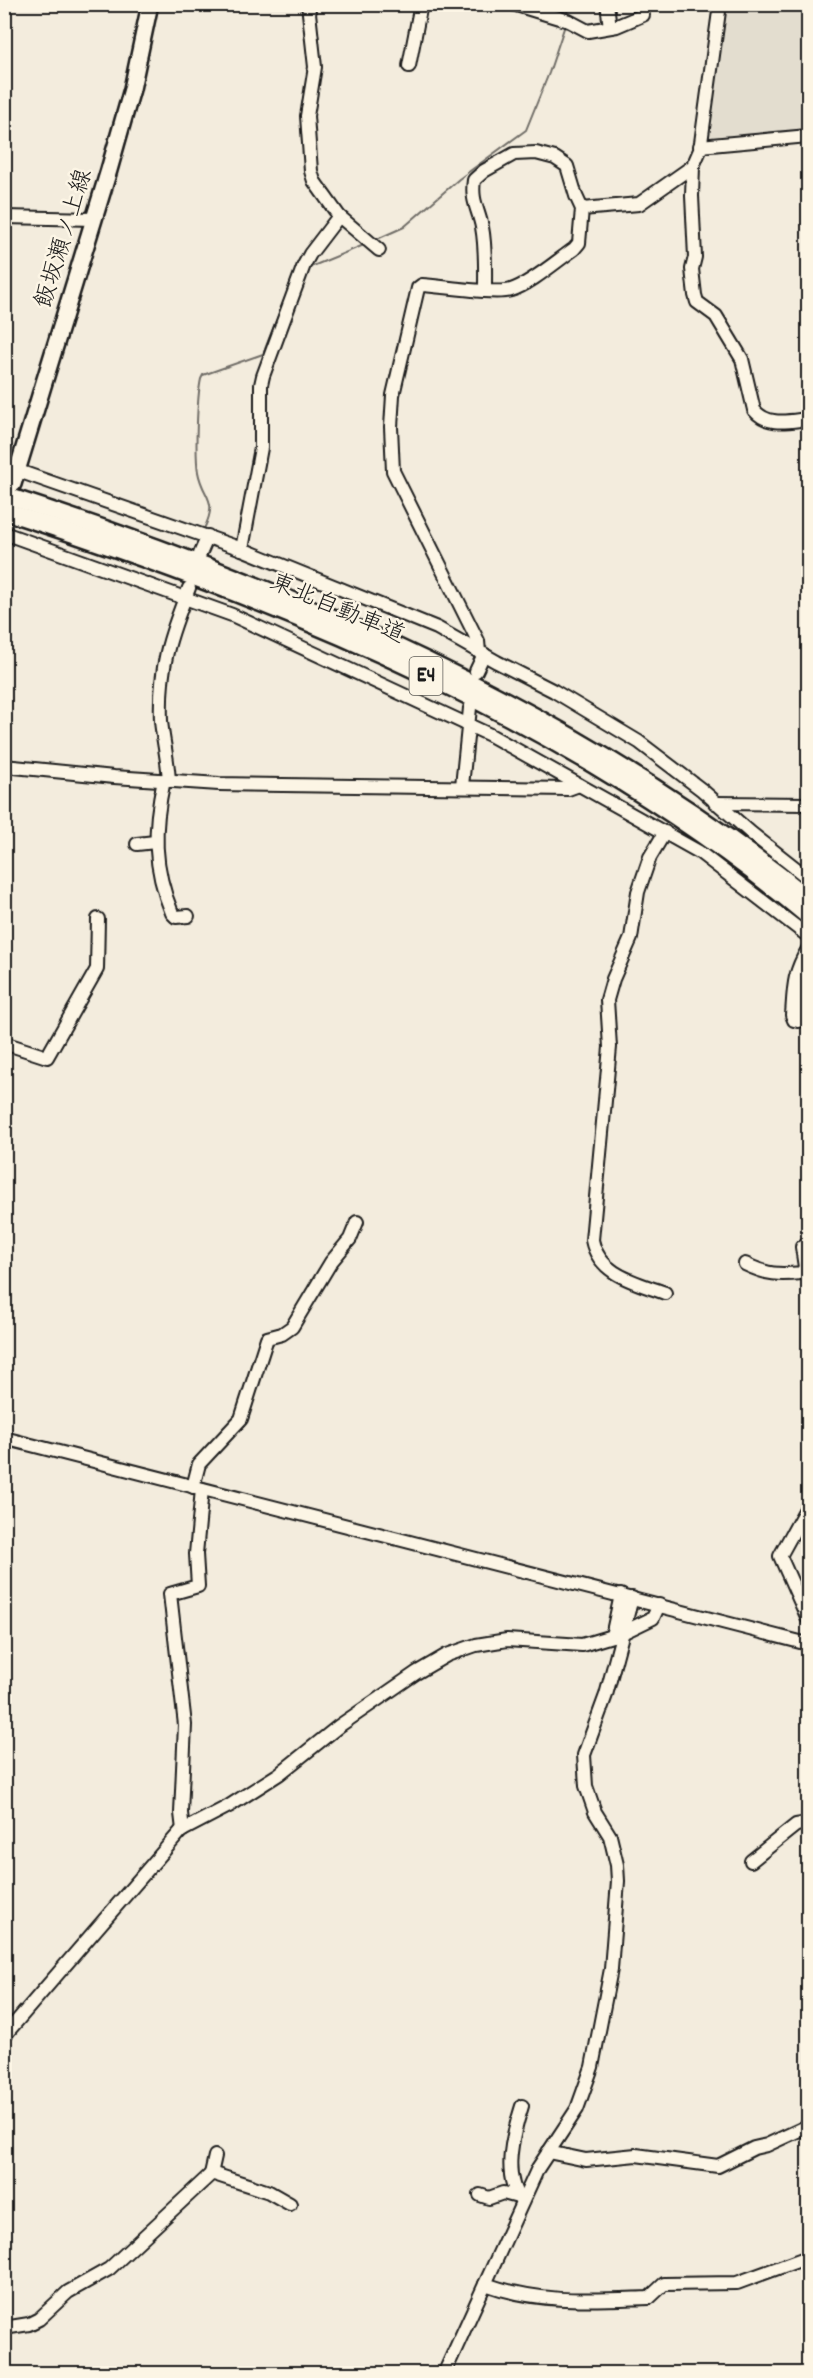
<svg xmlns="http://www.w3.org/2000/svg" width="813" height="2378" font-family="Dekko,'Klee One',sans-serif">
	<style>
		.built { fill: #e3ddcf }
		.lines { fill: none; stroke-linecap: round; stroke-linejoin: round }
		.stream { stroke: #716e68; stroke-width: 2 }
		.minor-casing { stroke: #1c1c1c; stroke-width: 16 }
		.major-casing { stroke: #1c1c1c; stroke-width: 20 }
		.highway-casing { stroke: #1c1c1c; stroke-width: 21 }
		.minor { stroke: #fcf5e5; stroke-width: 12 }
		.major { stroke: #fcf5e5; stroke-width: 15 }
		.highway { stroke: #fcf5e5; stroke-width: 16 }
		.labels { text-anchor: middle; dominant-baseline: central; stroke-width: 5; stroke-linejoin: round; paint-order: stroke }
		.shield { fill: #fcf5e5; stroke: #5f5d58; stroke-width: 1.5 }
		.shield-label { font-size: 22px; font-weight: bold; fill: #1c1c1c }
		.street-label { font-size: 24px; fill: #1c1c1c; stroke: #fcf5e5 }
	</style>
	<rect width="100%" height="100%" fill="#f3ecdd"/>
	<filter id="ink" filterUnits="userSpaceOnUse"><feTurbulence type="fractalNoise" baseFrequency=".0167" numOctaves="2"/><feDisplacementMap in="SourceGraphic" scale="12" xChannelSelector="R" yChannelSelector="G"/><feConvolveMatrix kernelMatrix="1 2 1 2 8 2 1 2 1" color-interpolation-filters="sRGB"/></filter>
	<g filter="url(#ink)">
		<polygon class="built" points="721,5 808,5 808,132 705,139"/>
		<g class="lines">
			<g class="stream">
				<polyline points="567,16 568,4"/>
				<polyline points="375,240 404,227 459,179 526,130 549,73 565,25"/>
				<polyline points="308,268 364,245"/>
				<path d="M204,529C219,498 203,499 198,472C195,454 197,397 201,379L203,375L263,354L290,285"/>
			</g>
			<defs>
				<g id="minor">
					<polyline points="308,4 315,67 307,116 311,171 314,181 339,216 379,250"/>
					<polyline points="513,4 569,21 588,31 617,26 643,15"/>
					<polyline points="607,4 610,27"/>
					<polyline points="409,66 421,4"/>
					<polyline points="700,146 808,136"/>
					<path d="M693,166L692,196L695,257L692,269L695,295L697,302L716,316L742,359L754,410C768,427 789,421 808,419"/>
					<polyline points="582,209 639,204 693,166 700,150 720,4"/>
					<polyline points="4,217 94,219"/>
					<polyline points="4,466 242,549 437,628 497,662 554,691 639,742 702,790 751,833 808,878"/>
					<polyline points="4,533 232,615 490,735 699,852 808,936"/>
					<polyline points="242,549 261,448 261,385 263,376 304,265 310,254 339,216"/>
					<polyline points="200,554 208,536"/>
					<path d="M479,652L478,641L393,471L391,427L393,395L418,288L422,285C441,286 496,295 511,290C529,285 558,260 574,249L579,243L582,209L576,196L567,166L555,158L536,153L514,154L484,171L474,180C471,201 478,208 482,227C486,248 485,269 485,290"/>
					<polyline points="476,671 484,654"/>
					<polyline points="4,766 114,777 219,784 568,789 579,785"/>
					<path d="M164,780C153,829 153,867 172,913L176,917L188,916"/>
					<path d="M169,781C168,760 163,741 161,721C159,668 169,637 189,588"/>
					<polyline points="462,786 470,708"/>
					<polyline points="715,803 808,804"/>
					<polyline points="137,844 155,842"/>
					<path d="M808,949C793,974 794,987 792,1015L794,1020L798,1021L805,1019L808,1006"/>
					<polyline points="799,1017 805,974 808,965"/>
					<polyline points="4,1043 47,1057 97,969 98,919"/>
					<path d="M745,1264C768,1275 778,1275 802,1273L805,1267L802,1247L808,1243"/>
					<path d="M665,1293C635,1282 599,1275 592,1240L610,1047L607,1000L613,979L631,938L638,892L650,857L665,832"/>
					<polyline points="4,1438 808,1644"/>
					<polyline points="193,1487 199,1464 241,1419 267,1338 282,1334 292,1327 331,1262 350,1239 357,1222"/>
					<polyline points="808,1505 780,1556 808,1619"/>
					<polyline points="612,1636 621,1595"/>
					<polyline points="183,1830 181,1813 185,1725 170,1594 198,1586 196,1554 202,1489"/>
					<polyline points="751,1861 796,1825 808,1823"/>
					<polyline points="4,2036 181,1831 229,1806 279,1774 339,1726 416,1673 447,1655 476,1645 507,1640 582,1645 622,1633 653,1618 659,1605"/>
					<polyline points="548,2152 586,2160 636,2155 718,2166 754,2148 767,2145 808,2126"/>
					<polyline points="211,2173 269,2192 290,2204"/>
					<polyline points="480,2195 489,2198 503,2193 518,2197"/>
					<path d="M522,2202C501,2176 513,2134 522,2106"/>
					<path d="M485,2284C541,2304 591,2300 649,2298L664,2284L737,2283L808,2257"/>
					<polyline points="4,2328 29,2324 39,2319 68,2292 109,2269 211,2174 215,2156"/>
					<polyline points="444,2374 538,2168 577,2109 592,2067 611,1969 618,1881 617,1865 610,1836 595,1812 586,1786 584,1755 606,1695 632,1598"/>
				</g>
				<polyline id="major" points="13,484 109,170 132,89 150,4"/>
				<g id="highway">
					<path d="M4,495C291,588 572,708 808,898"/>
					<path d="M4,511C289,603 577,722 808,916"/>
				</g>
			</defs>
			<use href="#minor" class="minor-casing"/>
			<use href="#major" class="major-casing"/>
			<use href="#highway" class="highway-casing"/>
			<use href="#minor" class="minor"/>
			<use href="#major" class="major"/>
			<use href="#highway" class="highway"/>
		</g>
	</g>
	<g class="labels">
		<rect class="shield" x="409.5" y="657" width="33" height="38" rx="4.5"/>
		<g class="shield-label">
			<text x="426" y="676">E4</text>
		</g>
		<g class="street-label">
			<text transform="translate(65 239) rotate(-73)">飯坂瀬ノ上線</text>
			<text transform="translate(337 610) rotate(23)">東北自動車道</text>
		</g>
	</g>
	<rect width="813" height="2378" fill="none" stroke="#fcf5e5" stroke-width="24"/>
	<rect x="12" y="12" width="789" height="2354" fill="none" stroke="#1c1c1c" stroke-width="2" filter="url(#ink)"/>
</svg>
